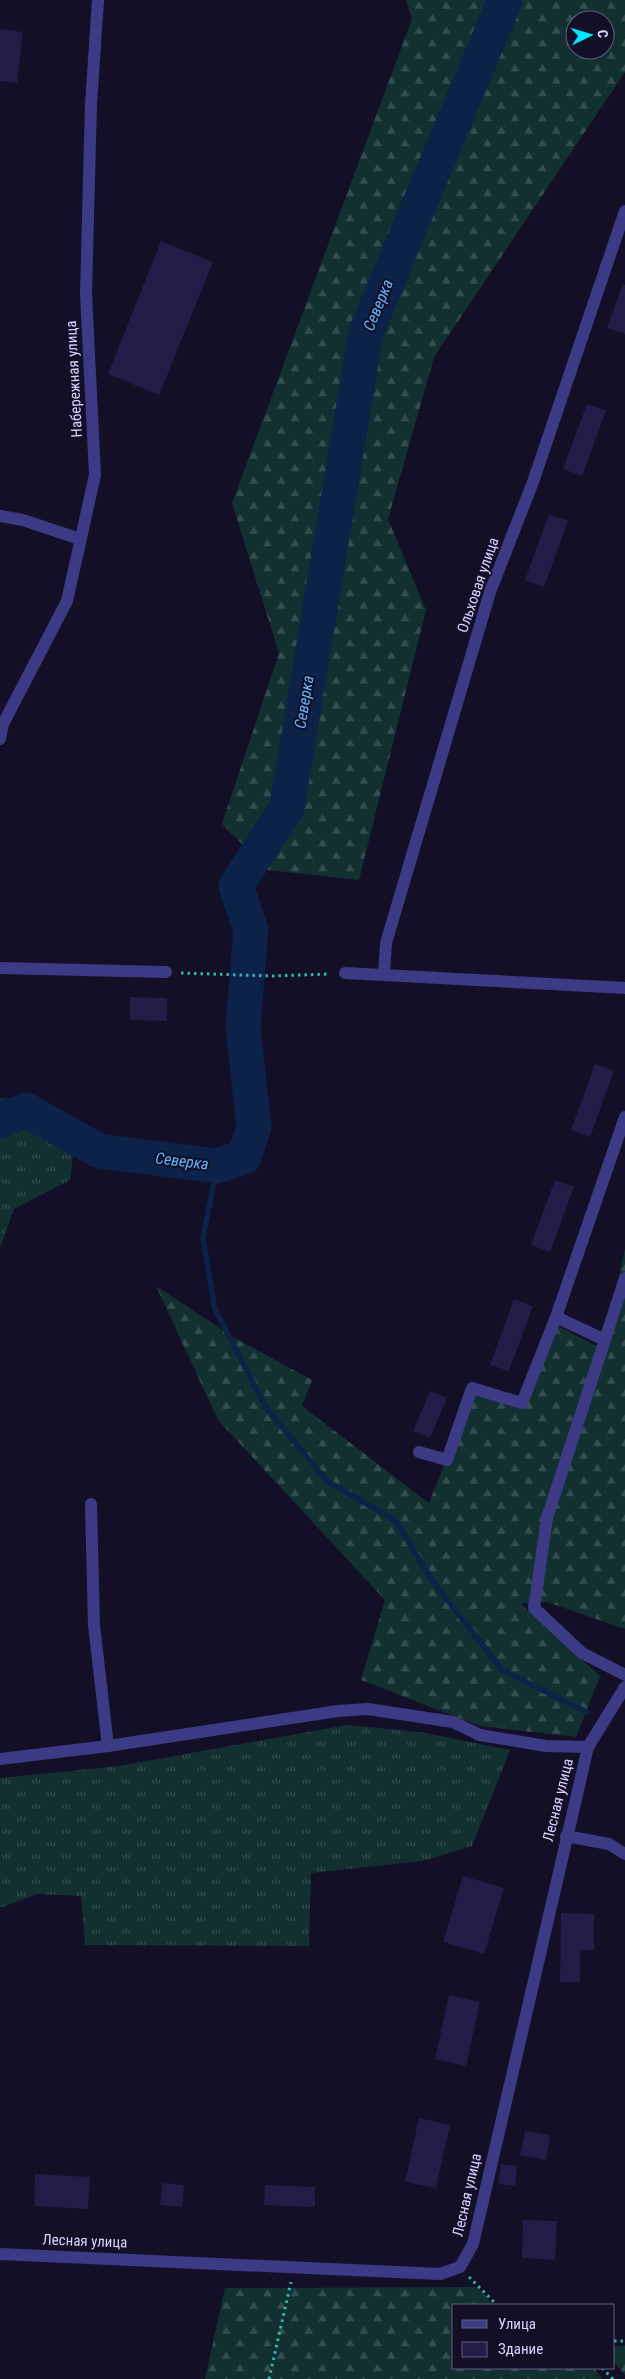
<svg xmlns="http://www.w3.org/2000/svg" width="625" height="2379" font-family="'Roboto Condensed',sans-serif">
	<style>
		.grass { fill: url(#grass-tufts) }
		.forest { fill: url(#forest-firs); fill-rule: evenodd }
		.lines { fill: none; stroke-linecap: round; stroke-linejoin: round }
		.stream { stroke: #0c2248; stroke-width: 5.5 }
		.river { stroke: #0c2248; stroke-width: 35 }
		.building { fill: #241b47 }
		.path { stroke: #2fb8b0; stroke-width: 3; stroke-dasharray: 2.5 4; stroke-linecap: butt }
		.minor { stroke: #3d3a85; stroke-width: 12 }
		.labels { text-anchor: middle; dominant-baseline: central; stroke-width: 4; stroke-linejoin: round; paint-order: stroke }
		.street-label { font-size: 15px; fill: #d9d4ff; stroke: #130f26 }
		.water-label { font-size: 16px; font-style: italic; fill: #62b6ff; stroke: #130f26 }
	</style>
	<defs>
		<pattern id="grass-tufts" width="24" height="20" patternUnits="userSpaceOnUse" patternTransform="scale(1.25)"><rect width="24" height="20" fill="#12302f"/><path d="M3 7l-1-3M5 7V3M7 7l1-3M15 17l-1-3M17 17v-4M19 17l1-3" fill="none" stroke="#344d4e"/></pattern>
		<pattern id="forest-firs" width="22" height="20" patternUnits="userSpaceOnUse" patternTransform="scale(1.25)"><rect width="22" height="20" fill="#12302f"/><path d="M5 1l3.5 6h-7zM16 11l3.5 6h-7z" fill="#344d4e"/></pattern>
	</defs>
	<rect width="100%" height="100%" fill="#130f26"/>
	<g class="grass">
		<polygon points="0,1098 39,1100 77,1122 70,1180 14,1209 0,1248"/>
		<polygon points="347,1725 420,1732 510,1750 472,1846 423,1861 311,1873 309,1946 85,1945 81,1896 37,1894 0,1908 0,1778 119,1766"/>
	</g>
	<g class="forest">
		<path d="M406,0H625V72L434,357L388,519L426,610L359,880L268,870L222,824L279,653L232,503L412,19ZM575,20H605V50H575Z"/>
		<polygon points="625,1249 625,1629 547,1602 520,1603 600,1676 576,1737 480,1726 361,1680 385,1600 218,1420 156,1286 235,1338 312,1380 302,1406 429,1503 473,1392 524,1409 557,1325 603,1350"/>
		<polygon points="478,2287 493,2305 454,2305 454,2368 594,2368 602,2379 205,2379 225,2288"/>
		<polygon points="614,2346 625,2346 625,2375 614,2362"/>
	</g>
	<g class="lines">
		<polyline class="stream" points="217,1166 203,1238 215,1309 266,1408 328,1482 395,1520 432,1580 502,1670 587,1712"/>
		<polyline class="river" points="0,1121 26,1110 99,1151 217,1166 244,1157 254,1127 243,1027 251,930 236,886 287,807 366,332 505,0"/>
	</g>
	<g class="building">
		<polygon points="0,29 23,32 17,83 0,81"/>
		<polygon points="161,241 213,262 159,395 108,374"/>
		<polygon points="623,284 625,285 625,334 607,328"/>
		<polygon points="587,404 606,410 582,476 563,469"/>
		<polygon points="549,514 568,521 544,587 525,580"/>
		<polygon points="130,997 167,998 167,1021 130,1020"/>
		<polygon points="595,1064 614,1071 590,1137 571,1130"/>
		<polygon points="555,1180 574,1187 550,1252 531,1245"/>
		<polygon points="514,1299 533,1306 509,1371 490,1365"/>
		<polygon points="430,1391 447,1398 430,1438 413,1431"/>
		<polygon points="463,1876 504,1888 484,1954 443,1942"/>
		<polygon points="561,1913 594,1914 594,1950 580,1950 580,1982 560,1982"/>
		<polygon points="449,1995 480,2002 466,2066 435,2059"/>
		<polygon points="419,2118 450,2125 436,2188 405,2182"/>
		<polygon points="525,2131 550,2135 546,2160 520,2155"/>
		<polygon points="501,2164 517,2166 515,2186 498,2184"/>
		<polygon points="35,2174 90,2177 88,2209 34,2206"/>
		<polygon points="162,2183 184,2185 182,2207 160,2205"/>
		<polygon points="265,2185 315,2187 315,2207 264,2205"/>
		<polygon points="523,2220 557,2221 555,2260 522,2258"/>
	</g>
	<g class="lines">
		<g class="path">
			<polyline points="181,973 272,976 330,974"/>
			<polyline points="469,2277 497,2305"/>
			<polyline points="614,2341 625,2341"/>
			<polyline points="602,2368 613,2379"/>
			<polyline points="269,2379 291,2282"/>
		</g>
		<g class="minor">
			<polyline points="0,516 23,520 80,539"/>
			<polyline points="0,739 3,724 67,601 95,475 86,293 91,104 98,0"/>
			<polyline points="0,968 166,972"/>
			<polyline points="345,973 625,988"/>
			<polyline points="384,975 386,943 490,592 533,482 625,211"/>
			<polyline points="625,1278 547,1518 534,1608 582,1653 625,1675"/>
			<polyline points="556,1317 605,1340"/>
			<polyline points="419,1452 447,1460 472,1388 522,1403 556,1317 625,1117"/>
			<polyline points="91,1504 94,1625 108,1746"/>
			<polyline points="0,1759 108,1746 338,1711 368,1709 453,1722 480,1735 546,1746 588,1747"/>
			<polyline points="566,1836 609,1844 625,1854"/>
			<polyline points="0,2254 440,2274 460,2267 473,2244 588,1747 625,1687"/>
		</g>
	</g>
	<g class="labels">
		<g class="street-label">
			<text transform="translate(74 379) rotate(-93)">Набережная улица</text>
			<text transform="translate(478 585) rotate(-71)">Ольховая улица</text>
			<text transform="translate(558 1800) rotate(-76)">Лесная улица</text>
			<text transform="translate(467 2195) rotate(-77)">Лесная улица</text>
			<text transform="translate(85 2241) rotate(2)">Лесная улица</text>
		</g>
		<g class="water-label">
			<text transform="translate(378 305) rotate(-68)">Северка</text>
			<text transform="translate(304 702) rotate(-81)">Северка</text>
			<text transform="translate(182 1161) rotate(7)">Северка</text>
		</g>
	</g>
	<rect x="452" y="2304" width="162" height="65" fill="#130f26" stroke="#625e7d"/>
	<rect x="462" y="2320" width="25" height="8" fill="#3d3a85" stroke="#625e7d"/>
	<text x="498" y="2329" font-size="15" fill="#d9d4ff">Улица</text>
	<rect x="462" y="2342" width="25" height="15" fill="#241b47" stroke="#625e7d"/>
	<text x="498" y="2354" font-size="15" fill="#d9d4ff">Здание</text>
	<g transform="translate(590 35) rotate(85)"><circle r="24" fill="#130f26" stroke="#625e7d"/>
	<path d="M0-4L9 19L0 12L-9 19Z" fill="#00e5ff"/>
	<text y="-8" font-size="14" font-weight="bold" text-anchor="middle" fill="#d9d4ff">С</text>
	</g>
</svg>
